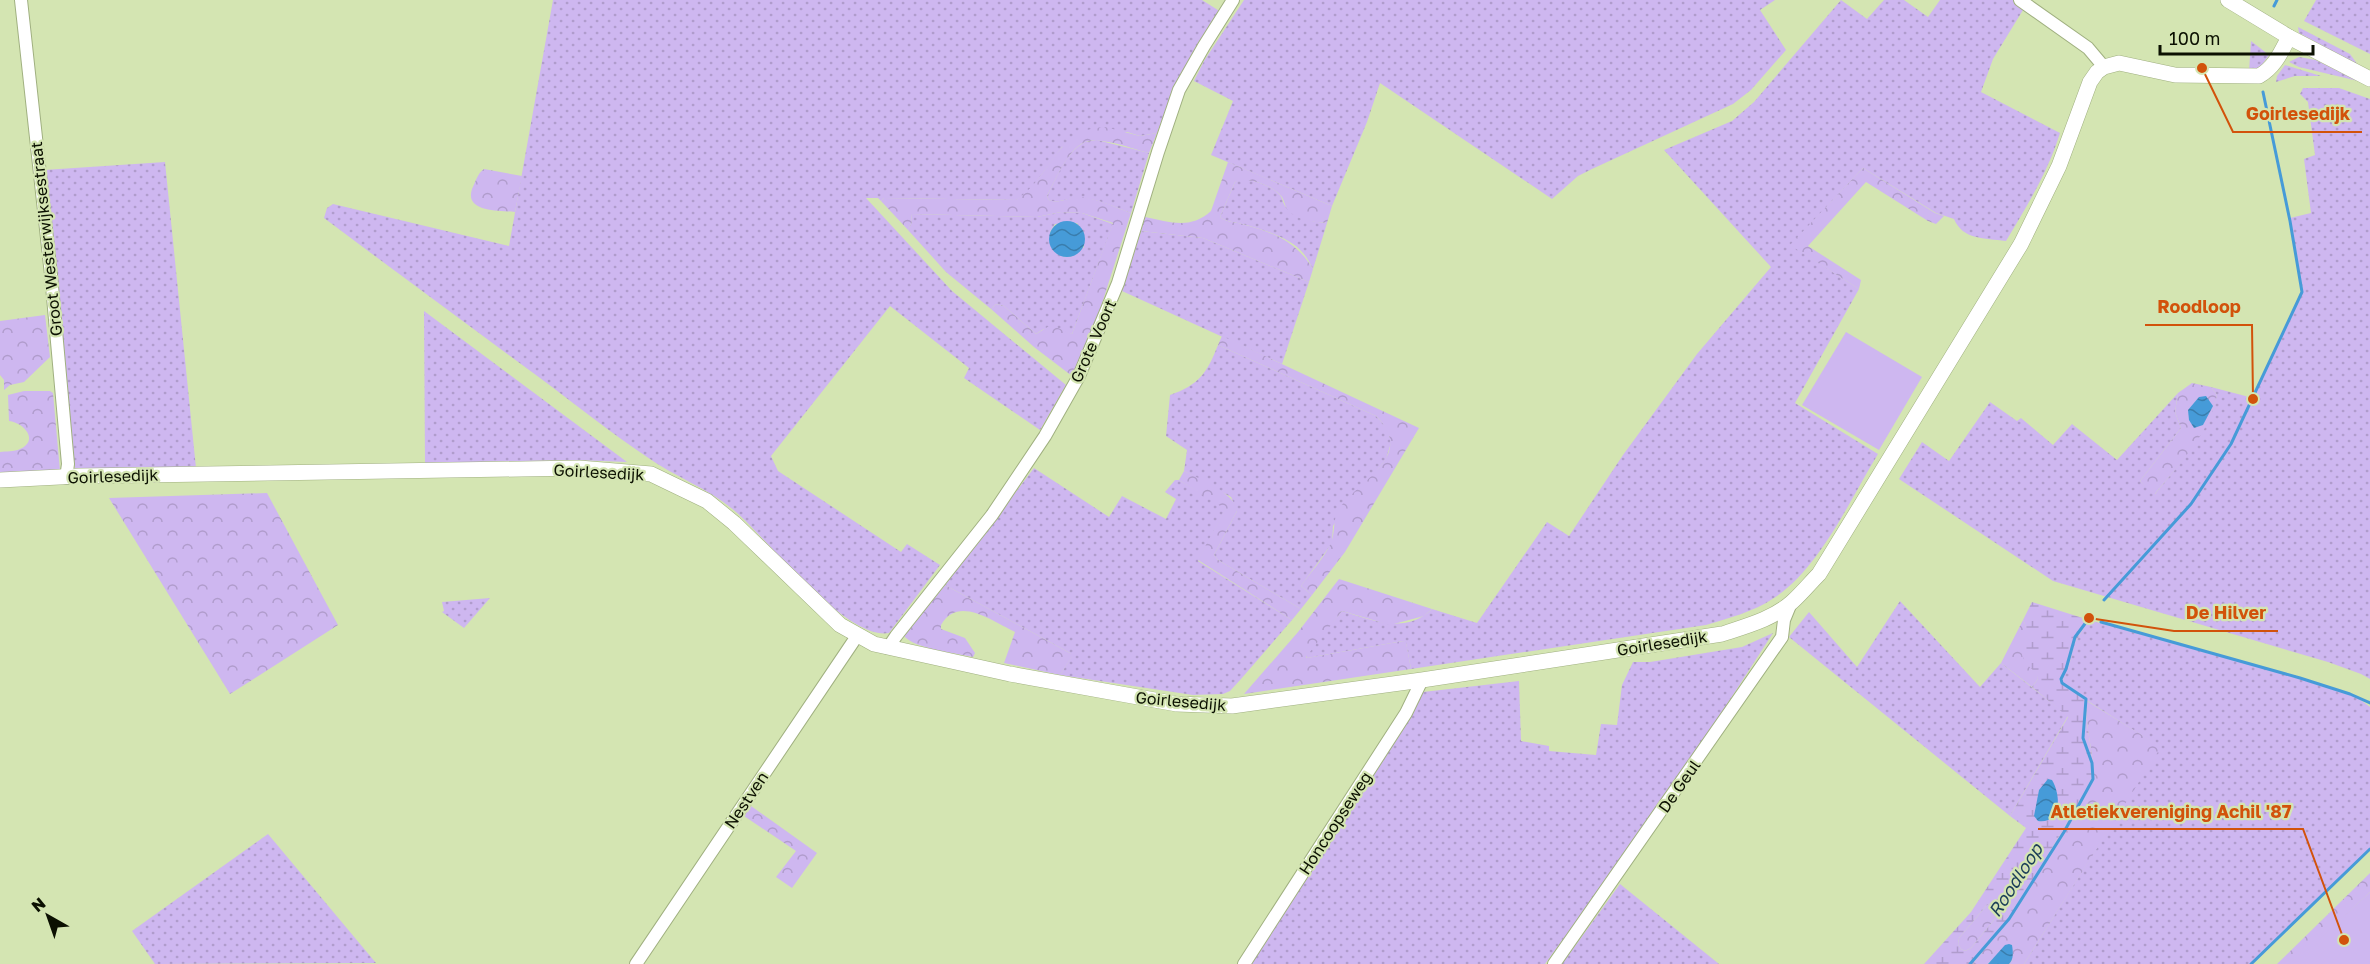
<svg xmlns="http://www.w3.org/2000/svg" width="2370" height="964" font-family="'Golos Text',sans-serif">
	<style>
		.grass { fill: url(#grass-dots); fill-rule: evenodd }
		.forest { fill: url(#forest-crowns) }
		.wetland { fill: url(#wetland-marsh); fill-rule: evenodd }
		.garden { fill: #ceb7f0 }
		.water { fill: url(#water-waves) }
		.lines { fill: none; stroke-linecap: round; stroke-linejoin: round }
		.stream { stroke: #469bd8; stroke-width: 3 }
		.minor-casing { stroke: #a0b080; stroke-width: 14 }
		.tertiary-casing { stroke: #a0b080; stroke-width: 16 }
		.minor { stroke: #fff; stroke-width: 12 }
		.tertiary { stroke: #fff; stroke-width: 15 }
		.labels { text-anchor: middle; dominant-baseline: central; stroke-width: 4.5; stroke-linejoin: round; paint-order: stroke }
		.street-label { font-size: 16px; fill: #0b1001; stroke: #d4e5b2 }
		.water-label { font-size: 18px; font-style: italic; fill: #1b3e58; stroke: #d4e5b2 }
		.leader { fill: none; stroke: #d2520b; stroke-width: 2 }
		.callout-dot { fill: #d2520b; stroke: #d4e5b2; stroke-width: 2 }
		.callout-label { font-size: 18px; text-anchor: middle; font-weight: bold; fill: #d2520b; stroke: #d4e5b2; stroke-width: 4.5; stroke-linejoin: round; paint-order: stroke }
	</style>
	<defs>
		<pattern id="grass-dots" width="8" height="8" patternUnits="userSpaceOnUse" patternTransform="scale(1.5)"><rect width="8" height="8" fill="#ceb7f0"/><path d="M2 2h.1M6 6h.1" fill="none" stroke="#b09ccc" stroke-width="1.8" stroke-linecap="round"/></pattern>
		<pattern id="forest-crowns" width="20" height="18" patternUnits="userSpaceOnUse" patternTransform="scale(1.5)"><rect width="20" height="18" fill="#ceb7f0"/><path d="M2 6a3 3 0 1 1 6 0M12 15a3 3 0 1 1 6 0" fill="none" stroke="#b09ccc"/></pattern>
		<pattern id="wetland-marsh" width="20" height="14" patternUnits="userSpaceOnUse" patternTransform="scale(1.5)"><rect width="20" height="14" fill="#ceb7f0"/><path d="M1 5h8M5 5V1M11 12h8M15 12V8" fill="none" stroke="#b09ccc"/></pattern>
		<pattern id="water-waves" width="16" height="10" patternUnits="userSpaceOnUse" patternTransform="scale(1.5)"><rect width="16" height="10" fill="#469bd8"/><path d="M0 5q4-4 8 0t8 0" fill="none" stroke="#397dad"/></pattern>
	</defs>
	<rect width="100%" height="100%" fill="#d4e5b2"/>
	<g class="grass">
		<path d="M553,0H1202L1221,12L1170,100L1157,133L1140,136L1127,132L1062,147L1028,193L1016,200L884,198L881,201L878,198H866L952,291L1066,385L1040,430L964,378L969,368L890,306L771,456L778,471L901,552L907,544L940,565L889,633C847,641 768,540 736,512C710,489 675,477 647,457C610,432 576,405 540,378C468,325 396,272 324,218L327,208L333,204L509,246Z"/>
		<polygon points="1244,0 1775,0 1760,10 1786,50 1751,90 1733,104 1592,169 1578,176 1552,199 1380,83 1367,122 1332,206 1211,155 1233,101 1194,81 1204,61"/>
		<path d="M1841,0L1867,19L1884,0H1904L1928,17L1940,0H2013L2023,10L1993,59L1981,92L2060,133C2048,172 2027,206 2006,241C1984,238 1963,240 1954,219L1936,213L1863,168L1791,245L1859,289L1795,403L1878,454C1850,500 1819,569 1774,598C1753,612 1729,618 1706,625L1411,669L1406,643L1403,641L1307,658L1306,654L1342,611C1372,620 1406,635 1432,609L1477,623L1547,522L1569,536L1623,455L1697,354L1771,267L1664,150L1732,121L1754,102Z"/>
		<polygon points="2316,0 2370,0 2370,54 2304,21"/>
		<polygon points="2298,27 2350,54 2358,65 2299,33"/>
		<polygon points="2251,41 2269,55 2259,69 2249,72"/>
		<polygon points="2299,57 2316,60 2358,81 2299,67 2289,62"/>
		<polygon points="2285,65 2321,76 2295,76 2276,82 2277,76"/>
		<path d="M2303,88H2339L2370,99V679L2361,674L2328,662L2053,581L1899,479L1922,442L1949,461L1990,402L2017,421L2021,418L2053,445L2072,424L2117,460L2178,393L2175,412L2181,428L2140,481L2155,494C2180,463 2207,435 2217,395L2211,387L2253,398L2303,292L2290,218L2311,213L2304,159L2315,155L2308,102L2300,94Z"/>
		<path d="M1097,140L1149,153L1131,213C1114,207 1095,197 1077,198C1066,198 1059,204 1049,200L1047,196C1056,179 1065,154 1083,143C1086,141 1093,141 1097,140Z"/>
		<polygon points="165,162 196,468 75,470 44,170"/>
		<path d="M1240,179C1252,179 1272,186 1280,195C1283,199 1283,205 1287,208C1297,219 1312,222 1327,223L1313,269C1310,264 1307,257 1303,253C1290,237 1261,229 1242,224C1235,222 1226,222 1220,217L1235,182Z"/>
		<path d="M1061,212L1082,213L1113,224L1072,334C1056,330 1051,323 1036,334L1004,306L996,304L991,309L946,272L908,230L912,222L911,214L1037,217ZM1077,223L1084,233V247L1073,256L1064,257L1050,232L1055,224Z"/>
		<polygon points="1141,231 1203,238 1309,282 1282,364 1122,291"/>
		<polygon points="424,311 627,462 575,460 425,463"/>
		<path d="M1218,345L1376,416L1388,429L1391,443L1386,459L1373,476L1354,493L1333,526L1332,543L1301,586L1312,595L1301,609L1218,560L1214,555L1237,511L1231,497L1184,471L1187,450L1166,436L1170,395C1199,385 1207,373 1218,345Z"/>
		<polygon points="1034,468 1109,517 1122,496 1166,519 1176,499 1165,492 1175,480 1179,480 1226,508 1198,561 1292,620 1241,679 1230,691 1223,694 1193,695 1060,675 1072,656 1070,653 945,585"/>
		<polygon points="490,598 464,628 442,612 444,611 442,602"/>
		<polygon points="1900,601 1980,687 2001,663 2068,716 2010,816 1789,637 1809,612 1857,667"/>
		<polygon points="2089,620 2341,690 2358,698 2370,707 2370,850 2253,964 2024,964 2160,747 2061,684 2065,673 2069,666 2074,644"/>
		<polygon points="1773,633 1669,794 1545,964 1249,964 1423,692 1519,681 1521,741 1549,746 1549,751 1596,755 1601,724 1617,725 1622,685 1633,662 1650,662 1742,647"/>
		<polygon points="268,834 376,963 155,964 132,931"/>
		<polygon points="1620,884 1719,964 1562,964"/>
	</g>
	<g class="forest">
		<path d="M1105,127L1140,136L1157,133L1149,153C1133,149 1100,136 1085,142C1068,149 1055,181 1047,196L1049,200C1059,204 1066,198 1077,197C1095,197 1114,207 1131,213L1097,319L1072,376L1034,347L991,309L996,304L1004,306L1036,334L1051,325L1072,334L1113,223L1082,213L1061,212L1037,217L911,214L912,222L908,230L881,201L884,198L1016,200C1052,177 1055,129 1105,127Z"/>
		<path d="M1228,162L1332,206L1327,223C1314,222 1301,221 1291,213C1285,209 1285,202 1282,197C1274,186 1247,176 1235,182L1220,217C1226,222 1235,222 1242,224C1273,232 1296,241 1313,269L1309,282L1203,238L1141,231L1145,217C1170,222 1190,230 1211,211Z"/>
		<polygon points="1863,168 1935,213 1944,216 1936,224 1928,221 1866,182 1808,246 1861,280 1859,289 1790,245"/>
		<path d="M484,169L522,176L515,212C501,210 464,213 472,189C476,181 477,174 484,169Z"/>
		<polygon points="45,315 50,357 24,382 10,385 4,390 4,380 0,375 0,321"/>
		<path d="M1222,336L1419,428L1345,552L1312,595L1301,586C1310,573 1323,559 1330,545C1336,534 1332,519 1339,509C1359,479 1417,456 1376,416L1218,345Z"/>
		<path d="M2192,383L2211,387L2217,395C2209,435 2179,464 2154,495L2140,481L2181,428L2175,412L2178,393Z"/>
		<path d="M24,391H50L53,393L60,471L0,472V452C6,451 14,452 20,449C39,441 25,423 9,421L8,395Z"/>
		<path d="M1184,471C1199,479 1237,494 1237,511L1214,555L1218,560L1301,609L1292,620L1198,560L1225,509L1179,480Z"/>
		<polygon points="267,493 338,625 230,694 109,498"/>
		<polygon points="1339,579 1432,609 1424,616 1390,625 1342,611 1306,657 1307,658 1403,641 1406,642 1411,669 1244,694 1298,632"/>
		<path d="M945,585L1070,653L1073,655L1060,675L1004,663L1015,632C992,621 958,595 941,625V629L965,638L975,653L973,657C956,653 915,649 904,636Z"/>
		<path d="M2023,620C2035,639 2009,651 2037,673L2038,679L2032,687L2001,663Z"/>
		<path d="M2087,701L2161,747L2024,964H2009L2012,960L1997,955L1988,964H1973L2016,909L2092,780C2096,755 2084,729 2087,701Z"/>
		<polygon points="751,806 817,853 792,888 776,877 796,851 744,816"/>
		<polygon points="2370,873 2370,892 2294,964 2277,964"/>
		<polygon points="1993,901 1998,903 2001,909 1999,914 1971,948 1965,951 1961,949 1958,944 1959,938 1986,906"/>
	</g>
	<path class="wetland" d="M2032,602L2089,620L2074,644L2069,666L2061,682L2062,684L2087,701C2084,729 2096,755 2092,780L2016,909L1973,964H1924L1971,912L2026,828L2010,816L2068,717L2032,687L2038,679C2036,669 2024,666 2022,654C2020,641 2031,633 2023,620ZM1993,901L1998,903L2001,909L1999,914L1971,948L1965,951L1961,949L1958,944L1959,938L1986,906Z"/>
	<g class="garden">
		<polygon points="1846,332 1922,377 1879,450 1802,405"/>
		<polygon points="2370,892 2370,964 2294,964 2293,963"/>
	</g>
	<g class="water">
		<circle cx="1067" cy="239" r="18"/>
		<polygon points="2206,396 2213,406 2203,425 2194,428 2189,420 2188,410 2199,397"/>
		<path d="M2048,779L2052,780C2061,795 2062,824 2038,821L2034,816L2039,790Z"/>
		<path d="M2009,944L2012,945C2013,952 2014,959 2009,964H1988L2005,945Z"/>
	</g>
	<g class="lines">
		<g class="stream">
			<polyline points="2274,6 2277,0"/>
			<polyline points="2104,600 2191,504 2231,444 2302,292 2290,221 2263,92"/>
			<polyline points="2101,622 2300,678 2350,694 2370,703"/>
			<polyline points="1970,964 2009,919 2064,832 2093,779 2092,763 2083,738 2086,699 2062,683 2061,679 2066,669 2075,637 2090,617"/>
			<polyline points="2251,964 2370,849"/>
		</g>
		<defs>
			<g id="minor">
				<polyline points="21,0 51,275 68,464 66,478"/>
				<polyline points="2020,0 2088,48 2104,67"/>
				<polyline points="888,648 896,636 992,515 1045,436 1079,376 1118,283 1158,152 1179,90 1204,46 1233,0"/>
				<polyline points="636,964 857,636"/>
				<polyline points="1244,964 1406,713 1422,680"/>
				<polyline points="1554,964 1782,637 1784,620 1791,603"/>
			</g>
			<g id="tertiary">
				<polyline points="2228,0 2289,37 2370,79"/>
				<path d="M0,480L79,476L579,468L651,474L707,501L734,523L840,625L874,644L1010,674L1177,704L1232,706L1422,680L1722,634C1746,626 1773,619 1792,602C1802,593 1810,583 1819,574L2021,244L2059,166L2090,82L2097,72L2104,67L2119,63L2175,75L2259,76C2275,67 2281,52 2289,37"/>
			</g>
		</defs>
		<use href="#minor" class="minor-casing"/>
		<use href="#tertiary" class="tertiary-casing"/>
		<use href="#minor" class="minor"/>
		<use href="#tertiary" class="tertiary"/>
	</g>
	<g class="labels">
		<g class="street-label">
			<text transform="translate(46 239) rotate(-96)">Groot Westerwijksestraat</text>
			<text transform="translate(1093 341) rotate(-66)">Grote Voort</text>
			<text transform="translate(599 472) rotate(3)">Goirlesedijk</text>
			<text transform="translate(113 476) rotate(-2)">Goirlesedijk</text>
			<text transform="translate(1662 643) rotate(-9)">Goirlesedijk</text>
			<text transform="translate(1181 701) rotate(5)">Goirlesedijk</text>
			<text transform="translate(1679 786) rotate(-55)">De Geul</text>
			<text transform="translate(746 800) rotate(-56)">Nestven</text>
			<text transform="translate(1335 823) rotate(-57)">Honcoopseweg</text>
		</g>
		<g class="water-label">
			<text transform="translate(2015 880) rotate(-57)">Roodloop</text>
		</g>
	</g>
	<path class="leader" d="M2202 68L2233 132H2362M2253 399L2252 325H2145M2089 618L2174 631H2278M2344 940L2303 829H2038"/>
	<g class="callout-dot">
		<circle cx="2202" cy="68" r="6"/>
		<circle cx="2253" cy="399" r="6"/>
		<circle cx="2089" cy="618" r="6"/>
		<circle cx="2344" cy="940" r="6"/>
	</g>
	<g class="callout-label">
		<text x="2298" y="120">Goirlesedijk</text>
		<text x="2199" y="313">Roodloop</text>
		<text x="2226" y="619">De Hilver</text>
		<text x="2171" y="818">Atletiekvereniging Achil '87</text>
	</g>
	<g transform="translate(48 916) rotate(320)" stroke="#d4e5b2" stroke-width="4.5" paint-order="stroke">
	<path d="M0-4.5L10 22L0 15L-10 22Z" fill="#0b1001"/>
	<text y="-9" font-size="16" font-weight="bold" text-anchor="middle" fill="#0b1001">N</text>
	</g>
	<path d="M2160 45v9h153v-9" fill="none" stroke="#0b1001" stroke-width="3"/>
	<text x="2169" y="45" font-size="18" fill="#0b1001" stroke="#d4e5b2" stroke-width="4.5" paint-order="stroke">100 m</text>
</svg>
